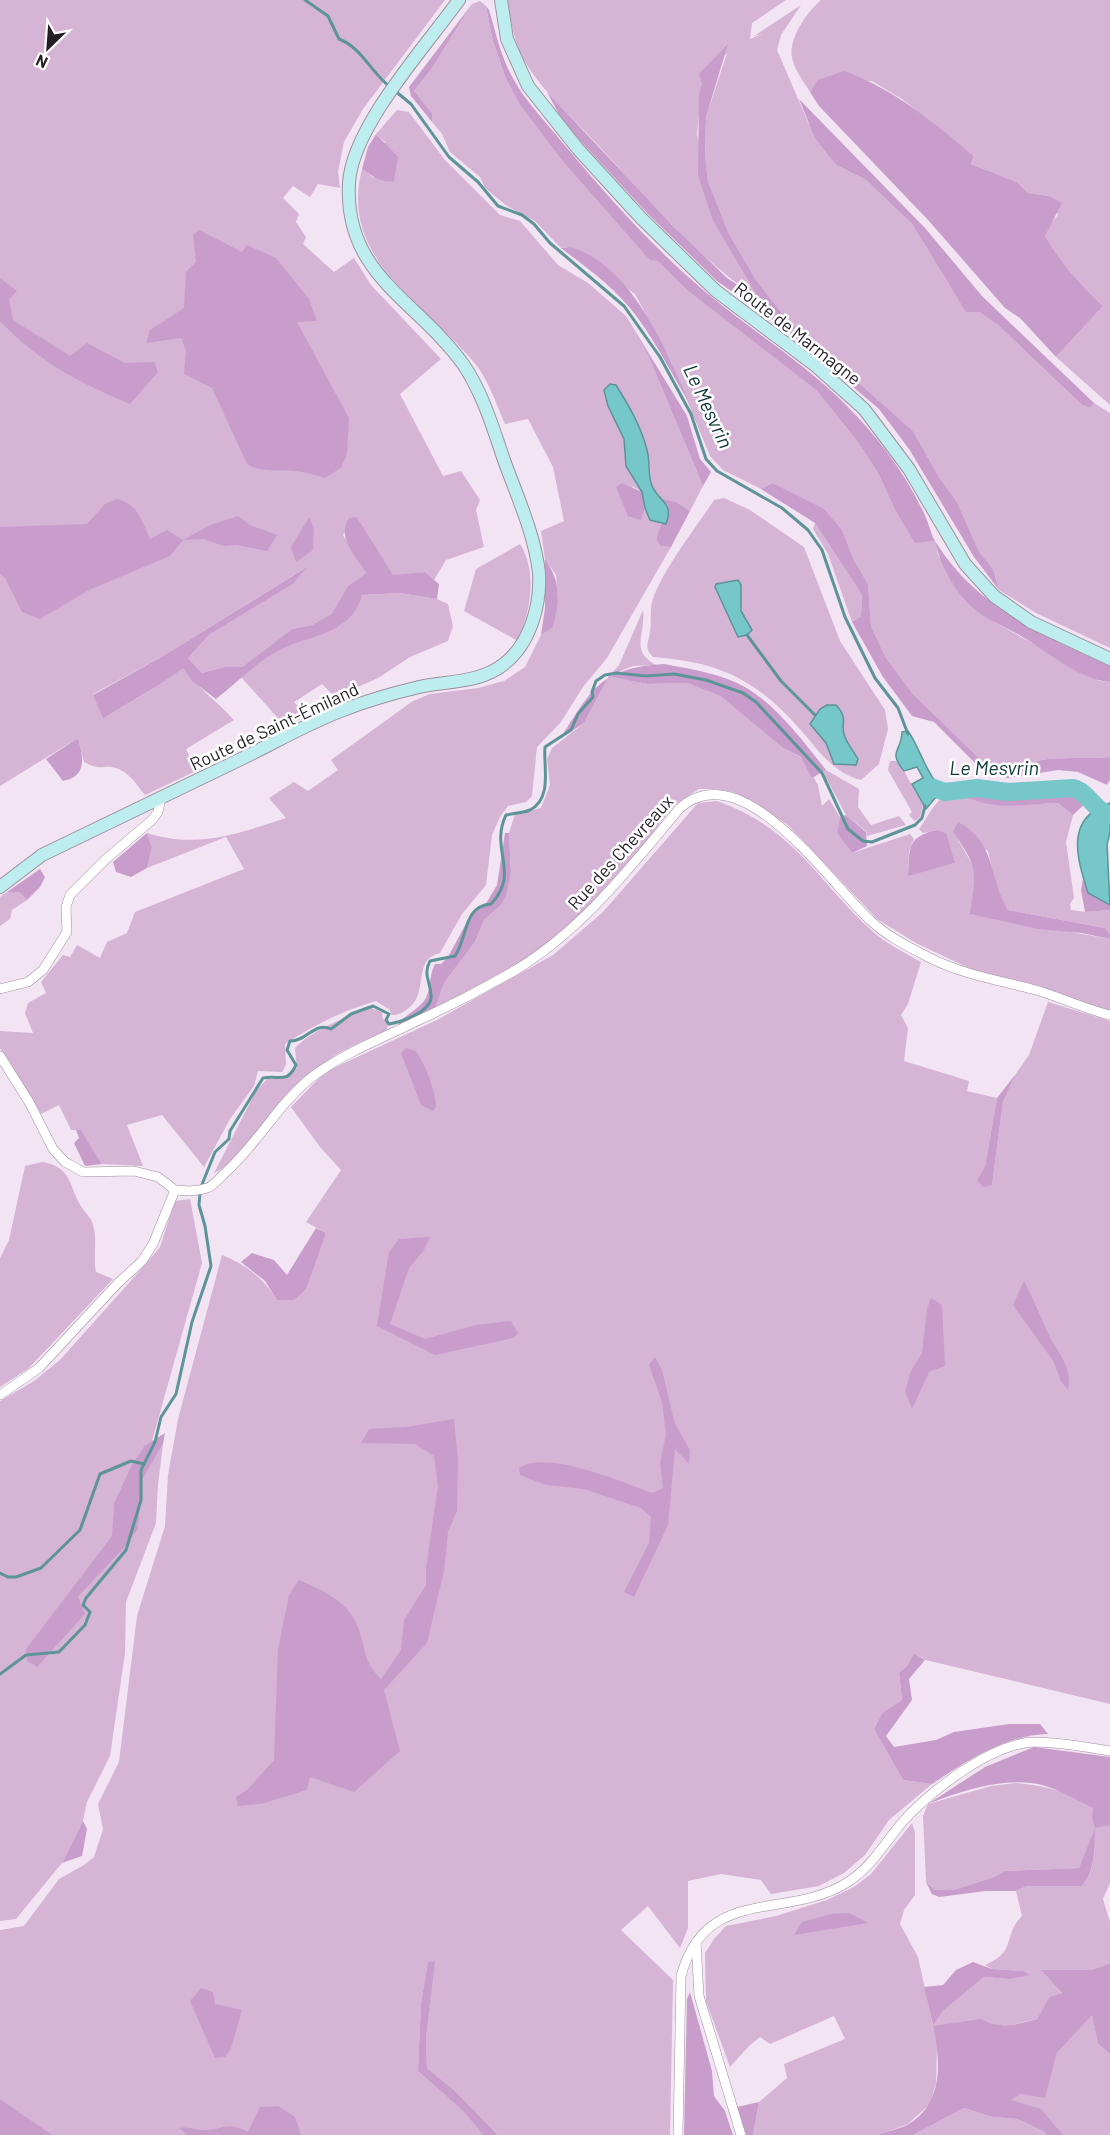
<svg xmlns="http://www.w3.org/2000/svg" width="1110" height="2135" font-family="Barlow,sans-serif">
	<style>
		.green { fill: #d5b4d6 }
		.forest { fill: #c99dcb }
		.water { fill: #75c7c9; stroke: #5d9498; stroke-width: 1.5 }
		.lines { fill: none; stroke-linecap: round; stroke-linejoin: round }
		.stream { stroke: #5d9498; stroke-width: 3 }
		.river { stroke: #75c7c9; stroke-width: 18 }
		.street-casing { stroke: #9e909e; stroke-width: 10 }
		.secondary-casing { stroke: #9e909e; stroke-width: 14 }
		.street { stroke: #fff; stroke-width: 9 }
		.secondary { stroke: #bdedee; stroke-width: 12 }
		.labels { text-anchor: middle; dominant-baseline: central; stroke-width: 5; stroke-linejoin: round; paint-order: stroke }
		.street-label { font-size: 18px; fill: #241e24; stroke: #fff }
		.water-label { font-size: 20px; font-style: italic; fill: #0c3637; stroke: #fff }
	</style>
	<rect width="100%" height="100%" fill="#f3e4f3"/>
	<g class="green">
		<path d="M0,0H445L363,109L344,142L338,172L340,188L318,184L310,197L293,186L283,198L299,214L296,222L306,237L303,244L334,272L354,258L371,285L441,359L400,394L443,476L461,471L480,500L476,510L484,547L446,560L434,580L425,572L393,576L357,517L343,535L366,573L348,586L331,614L312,625L292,629L242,667H224L202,673L188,658L209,635L293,584L305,568L163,656L93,694L103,719C130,701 158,688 183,667C197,688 218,702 234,720L186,749L196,771L145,795C137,785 129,772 116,768C103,764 102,772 84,762L78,738L0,786Z"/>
		<path d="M508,0H786L752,23L750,39L762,34L754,36L801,5L781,35L777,50L808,122L836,165L866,180L912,224L950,286L998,325L1082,405L1090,408L1094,403L1110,413V648L1036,613L999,590L993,569L979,553L957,502L939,477L913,431L785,317L756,280L728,232L708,181L705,154L706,117L727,53L702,83L697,134L713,221L760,300C697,258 648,199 596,143C573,118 545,94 527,65C514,45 511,23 508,0Z"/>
		<path d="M821,0H1110V405L1056,357L1103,306C1079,285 1061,263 1045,236L1049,225L1058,215L1049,196L1028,193L1017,182L971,164L974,156L902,99L872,81L817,80L810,92C803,81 795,70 792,58C788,39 807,12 821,0Z"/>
		<path d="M480,1L486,6L492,38L506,79L520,105L560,158L688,291L816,390L858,442L878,473L895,510L915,542L935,541L938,555L994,622L1100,681L1110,682V757C1089,759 1069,757 1048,759C1023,762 1018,774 988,767L913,694L886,658L871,626L868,584L854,560L842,530L772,483L761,489L723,470L710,456L670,359L635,294L570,247L561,248L535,221L507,206L485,188L480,177L450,152L442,134L432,122V113L414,91L432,68L472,4Z"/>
		<path d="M397,110L409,112L445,160L500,215L520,221L558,265L588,283L626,316L648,355L703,486L690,511L676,502L660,498L651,484L650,467L608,406L624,439L626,466L642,492L632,486L641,519L645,508L650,520L661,524L656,539L660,546L671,547L607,658L583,687L561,722L537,747L532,796L526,802L508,806L500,817L492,835L486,885L462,914L440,953C412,959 429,992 409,1008C403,1012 398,1016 391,1015L390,1010L376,1001C342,1011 314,1025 285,1044L286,1065L282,1072L258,1071L254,1086L230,1119L204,1167L162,1115L127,1125L143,1166L102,1164L81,1130H71L59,1105L41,1114L0,1048V1031L33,1033L25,1013L28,1003L46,993L41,982L63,955L70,957L77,945L100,958L107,942L127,933L135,912L244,869L226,837L147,868L152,847L147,833C198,849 237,834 286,818L269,798L294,782L308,791L338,770L331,760L413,701L430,694L478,688L504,681L525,667L541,635L553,626L558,595L556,575L545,559L541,531L564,521L553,467L528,419L505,424C497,406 489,382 477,366C428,305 338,261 362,169L374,178L385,142L376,134Z"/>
		<path d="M724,498L750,510L804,547L840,641L885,710L888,729L879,764L861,780C832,773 817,748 798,727C754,678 718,662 653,657C643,647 649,643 650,631C652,620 649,610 653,599C662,571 697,526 714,500Z"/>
		<polygon points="815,523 862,595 861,616 852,622 828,554 813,529"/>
		<path d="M520,544C538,572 530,612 518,641L464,611L476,569Z"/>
		<polygon points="400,593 437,599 448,604 453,626 448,641 410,657 378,678 335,697 322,684 294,702 307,717 284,725 240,676 278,650 341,625 362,595"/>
		<path d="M643,610C646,635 629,650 656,665L633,666L611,675L647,684L687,683L720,696L783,748L802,758L818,785L822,806L829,799L840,817L837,833L852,853L910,834L914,839L909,851L908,875L955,863L937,830L923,833L919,829C927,819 934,801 946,796C958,790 970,800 982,802C1006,807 1033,804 1058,803L1073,815L1066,842L1074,898L1070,904L1071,910L1085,912L1110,910V934L1105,928L1008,910L998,895L988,851L953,831L976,871L971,914L1110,939V1011L1042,988L973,970L916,943L877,919L787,824L733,792L716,789H699L673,806L631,862L591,905L535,954L435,1009L444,983L475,942L484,920L499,907L511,872L509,833L515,814L541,808L550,785L547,759L552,748L584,723L609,676L619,665Z"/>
		<polygon points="890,761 896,761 904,771 923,805 920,817 915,821 909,815 912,812 888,770"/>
		<polygon points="826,770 859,789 858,807 871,825 899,816 906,825 867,836 866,831 846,815 823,772"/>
		<path d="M717,801C795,829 815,878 870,929C885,943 903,952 921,962L908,1004L901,1015L908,1028L904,1061L969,1081L967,1091L997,1098L985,1166L977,1180L992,1185L1003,1102L1015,1075L1029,1055L1048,1002L1110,1021V1704L926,1660L914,1653L907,1666L899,1673L902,1700L882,1713L874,1729L903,1780L932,1784L889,1820L865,1855L844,1873L819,1886L771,1894L761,1880L721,1874L688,1881V1928L680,1948L648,1906L621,1930L673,1980L670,2135H498L454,2090L427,2068L426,2039L434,1961L428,1963L421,2003L418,2071L464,2112L483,2135H53L0,2099V1930L24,1926L59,1879L84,1865L94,1857L103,1829L98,1804L119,1762L137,1616L165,1526L168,1475L178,1419L222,1255C247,1265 263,1278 277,1300L319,1251L326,1233L306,1222L341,1170L320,1147L291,1107L325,1072L437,1020L553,955L603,912L698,803Z"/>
		<polygon points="7,892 19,892 27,900 12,910 10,919 0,926 0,897"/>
		<path d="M371,1008L382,1012L383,1019L388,1023L387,1030C365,1041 337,1050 318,1068C291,1094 246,1159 214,1173L256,1091L267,1079L284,1078L297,1068L295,1048C314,1028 345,1018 371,1008Z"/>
		<path d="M42,1162C74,1167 68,1188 83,1209C88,1216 93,1220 94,1229C97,1243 93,1258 96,1272L113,1279L29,1368L0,1387V1258L9,1240L25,1166Z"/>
		<polygon points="190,1199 202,1263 152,1441 144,1446 131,1466 114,1503 113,1536 78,1597 126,1546 138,1529 143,1477 163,1444 158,1485 156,1523 126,1602 125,1653 110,1756 87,1802 83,1821 62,1863 16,1919 0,1921 0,1401 34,1381 60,1360 144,1266 160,1247 175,1201"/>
		<path d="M1016,1783C1041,1785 1072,1792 1093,1808C1100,1813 1102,1822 1110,1825V1883L1103,1899L1110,1922V1963L1092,1970L1042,1971L1062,1993L1049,1997L1037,2019L1011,2025H990L937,2045L936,2084L930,2104L908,2124L878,2135H753L759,2102L787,2078L784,2064L845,2039L834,2016L770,2044L760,2037L749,2046L730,2067L706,2001L705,1953L714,1939L726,1926L776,1916L827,1900L854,1887L871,1874L912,1823L915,1832V1895L904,1910L900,1924L918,1957L933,2026L943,2011L984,1977L1009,1979L1023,1971L992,1969L985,1965C1018,1951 1002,1936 1022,1916L1016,1891L1027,1886H1082C1095,1872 1095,1847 1095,1830L1079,1868L1005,1871L994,1877L953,1890H935L926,1882L923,1816L928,1804L991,1786Z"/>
		<polygon points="1092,2014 1098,2044 1110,2054 1110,2135 1063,2135 1010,2100 1021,2094 1045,2097 1057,2053"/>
		<polygon points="964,2108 992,2117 1017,2119 1045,2132 1046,2135 913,2135"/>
	</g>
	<g class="forest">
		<polygon points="472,4 432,68 414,91 432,113 432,122 411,96 409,87"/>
		<path d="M486,6L489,10C496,33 501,58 514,80C526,102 546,122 562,142C613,203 662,258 724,307C766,340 810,368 847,406C878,437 904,472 923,511C928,520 930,532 935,541C975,606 1044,637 1110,666V682C1079,680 1047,651 1021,636C1005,627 987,620 973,608C955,592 940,565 935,541L915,543L895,510L878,473L858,442L816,390L688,291L658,261L650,260L560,158L520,105L506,79L492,38Z"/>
		<polygon points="728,44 706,117 705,154 708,181 728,232 756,280 785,317 913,431 939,477 957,502 979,552 993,569 999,590 974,557 909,449 879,409 784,328 717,281 647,213 563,122 547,92 674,227 727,278 759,299 713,221 698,175 699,95 702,83 699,74"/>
		<path d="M844,71C894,89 933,122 974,156L971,164L1017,182L1028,193L1049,196L1062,203L1045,236C1061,263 1080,285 1103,306L1056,357L1020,318L1005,308L929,221L819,106L810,92L817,80Z"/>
		<polygon points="799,99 925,228 982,296 1094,403 1090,408 1082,405 998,325 980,312 966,312 912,224 866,180 836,165 815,138"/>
		<path d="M376,134L398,157L394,181C381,183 372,176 362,169L368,147Z"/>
		<path d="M199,230L242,252L247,245L276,258L309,299L317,321L297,322L349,418L347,454L341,468L325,478C317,476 309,473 302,472C284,468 262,474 247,464L212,388L184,374L186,350L181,338L146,343L150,330L184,308L186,272L196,262L193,235Z"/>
		<path d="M570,247C632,265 666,349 690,404C672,375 657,344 637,317C617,289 588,269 561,248Z"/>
		<path d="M0,278L17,291L9,299L13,320L70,356L87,343L125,363L154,362L158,372L130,404C79,383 38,361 0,321Z"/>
		<polygon points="626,316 687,416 700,459 711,472 703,486 648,355"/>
		<polygon points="622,483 642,492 645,508 641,520 628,516 616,487"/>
		<path d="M772,483L824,509L842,530L854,560L868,584L871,626L886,658L913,694L988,767C1017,774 1023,762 1048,759C1069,757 1089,759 1110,757V780L1107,785L1078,772L1058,770L1008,778L998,776L988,767H979L934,722L912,716L883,677L852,622L861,616L862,595L815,523L761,489Z"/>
		<polygon points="660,498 676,502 690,511 671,547 660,546 656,539 661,524 666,524 668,506"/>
		<path d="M117,499C138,504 142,521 150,539L167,530L183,540L210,525L238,516L250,525L277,535L267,551L237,545L224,546L203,539L183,540L170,556L89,590L40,619L22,612L5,578L0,574V527L87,524L105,504Z"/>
		<polygon points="309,517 314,528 313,550 296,562 291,547"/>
		<path d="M357,517L393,575L425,572L439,584L437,599L400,593L362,595C351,636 309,634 278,651C254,664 237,683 216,699L192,681L183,668C157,688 130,701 103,719L93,695L163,656L307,567L293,584L209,635L188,658L202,673L224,667H242L292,629L312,625L331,614L348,586L366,573C356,556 336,537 349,518Z"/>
		<path d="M545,559C561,582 560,599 553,627L541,635L545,608Z"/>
		<path d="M664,664C689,669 713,672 737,683C771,698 803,741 826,770L812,778L801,757L783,748L720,696L687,683L647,684L609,676L584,723L560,739C592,689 600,668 664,664Z"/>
		<path d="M78,738C83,757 88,776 63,781L46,759Z"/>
		<path d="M1080,785L1090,790L1093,796L1073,815L1058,803C1033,804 1004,809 980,802C967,798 962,795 947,795L963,787L1012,795L1064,792Z"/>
		<polygon points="846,815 866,832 867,846 852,853 837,833 840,817"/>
		<path d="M958,822C997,842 988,878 1008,910L1105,928L1110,934V939L1082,933L1038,929L970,914C976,870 979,869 953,832Z"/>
		<path d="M937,830L946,833L955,863L908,876C910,848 906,837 937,830Z"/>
		<polygon points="147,833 152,847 147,868 131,877 116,872 113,862"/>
		<path d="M505,833H509L511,872L506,896L499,907L484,920L475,942L444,983L435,1009L397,1026C403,1015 418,1011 426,998C431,988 429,975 435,964H441L448,957L469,918L487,902L497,885Z"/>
		<polygon points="40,869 45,877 40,887 27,900 19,892 7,892"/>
		<polygon points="1083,879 1088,893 1110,905 1110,910 1085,912 1081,890"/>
		<path d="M406,1048L416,1051C426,1067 435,1088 436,1107L433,1111L421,1105L401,1053Z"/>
		<polygon points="1015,1075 1003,1102 992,1185 983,1187 977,1180 985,1166 997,1098"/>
		<polygon points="76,1130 81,1130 102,1164 85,1166 74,1143 79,1138"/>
		<polygon points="316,1228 326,1233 306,1289 294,1300 277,1300 265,1281 241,1262 252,1253 274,1260 287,1275"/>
		<polygon points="430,1237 424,1250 409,1268 390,1324 425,1339 476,1325 511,1321 518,1333 513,1338 435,1355 377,1326 389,1252 399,1239"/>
		<path d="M1024,1281C1033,1298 1040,1316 1048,1333C1057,1353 1073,1366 1068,1390L1060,1380L1054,1362L1013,1305Z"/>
		<polygon points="931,1298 942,1305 945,1366 929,1372 912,1409 905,1391 911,1371 922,1353 927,1309"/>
		<path d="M655,1357L662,1370L675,1424L690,1450L689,1464L675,1449L668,1525L634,1597L624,1592L649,1543L651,1517L641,1508L584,1489L546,1485L520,1475L519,1468C546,1449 622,1482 652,1493L663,1488L660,1463L666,1435L662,1402L649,1365Z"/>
		<path d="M454,1419L458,1460L457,1511L448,1532L444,1571L427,1643L384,1690L400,1751L354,1792L310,1777L307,1790L260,1804L238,1806L236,1797L247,1790L274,1760L278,1649L289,1595L299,1580C321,1590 347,1600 357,1625C367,1649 361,1658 381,1679L401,1650L404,1620L426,1585V1568L438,1486L434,1456L415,1444L361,1443L369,1429L406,1427Z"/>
		<polygon points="165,1433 163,1444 143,1478 138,1529 126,1546 78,1597 85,1614 37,1667 27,1661 26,1649 112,1536 114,1503 131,1466 144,1446"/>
		<path d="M914,1653L925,1660L909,1679L912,1700L886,1736L894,1747L936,1740L954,1732L1009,1724H1040L1048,1734C1005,1735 967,1761 932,1784L903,1780L874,1729L882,1713L902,1700L899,1673L907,1666Z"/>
		<path d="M1034,1747L1110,1757V1825L1095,1828C1095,1846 1095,1872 1082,1886H1027L1016,1891H986L939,1897L932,1894L926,1882L935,1890H953L994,1877L1005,1871L1079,1868L1095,1828L1092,1818L1093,1808C1077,1800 1059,1790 1042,1785C1007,1776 960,1791 928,1804L985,1767Z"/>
		<polygon points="83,1821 87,1829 82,1856 62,1863"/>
		<polygon points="849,1913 868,1923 794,1935 802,1922 831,1914"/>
		<polygon points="435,1961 426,2039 427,2068 454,2090 498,2135 483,2135 464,2112 418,2071 421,2003 428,1962"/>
		<path d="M973,1962L992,1969L1023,1971L1030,1975L1009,1979L984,1977L943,2011L933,2026L981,2019C998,2030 1018,2024 1037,2019L1049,1997L1062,1993L1041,1970H1092L1110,1963V2054L1098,2044L1092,2015L1057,2053L1045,2098L1021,2094L1011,2100L1041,2109L1063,2135H1046L1045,2132L1017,2119L992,2117L964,2108L913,2135H878C887,2131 900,2129 909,2124C956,2094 934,2031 924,1987L943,1985L956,1970Z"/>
		<polygon points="201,1988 213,1992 215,2004 242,2010 231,2048 225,2057 215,2058 190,2001"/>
		<polygon points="690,1992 712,2071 714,2096 725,2111 733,2135 684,2135 687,1999"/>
		<polygon points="0,2099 53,2135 0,2135"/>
		<polygon points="759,2102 753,2135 746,2135 737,2107"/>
		<path d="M278,2106L295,2117L301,2135H187L179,2128C189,2126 195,2130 204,2130C225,2131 224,2120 248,2132L260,2107Z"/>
	</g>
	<g class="water">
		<path d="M610,384L616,385C629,406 641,426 647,450C650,460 648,472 651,483C656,501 675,501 666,524L650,520L645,508L642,492L626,466L624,439L608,406L604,390Z"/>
		<polygon points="738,580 741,585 741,611 752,630 747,635 738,637 715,587 716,584"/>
		<path d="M827,705H836C850,720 839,724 845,737C848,745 854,752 858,759L856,765L834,764L826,743L810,724L820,709Z"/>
		<path d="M908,731C920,748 925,771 939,786L937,796L926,809L912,784L923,778L917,767L904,771C887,751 902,751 902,732Z"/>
		<path d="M1110,803V833L1107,844L1110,905L1088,893C1077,858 1064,818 1110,803Z"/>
	</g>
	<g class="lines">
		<g class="stream">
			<path d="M305,0L328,16L339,39C362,48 370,71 389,86"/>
			<polyline points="394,90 411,104 449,157 478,182 498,206 522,215 534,224 550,243 624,306 660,357 691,414 706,459 717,471 782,508 808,530 822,550 845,617 875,678 898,708 908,734"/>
			<polyline points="747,635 781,681 815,715"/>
			<path d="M201,1187L215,1152L229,1139L230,1131L263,1078C280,1075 287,1084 296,1065L287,1050L290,1041C306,1042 315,1021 331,1029L351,1014L373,1006L389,1014L386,1020L389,1024C401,1022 429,1013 431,998C432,984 422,975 430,961L455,956C468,937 463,906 491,904C521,872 489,850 506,815C514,813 523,813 530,810C553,798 543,766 545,747L571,730L578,714L593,697L592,692L596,681L605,675L617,673L646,676L674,674L706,680L743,693L756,702L822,773L848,829L863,841L872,842L915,825L922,818L925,806"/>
			<polyline points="0,1573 8,1577 16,1577 41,1568 80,1530 100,1474 131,1461 144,1464"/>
			<polyline points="0,1674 26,1655 59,1652 85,1625 90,1612 83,1605 86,1598 126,1550 141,1500 141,1470 155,1442 161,1417 176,1394 192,1322 211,1266 205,1226 199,1205 200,1193"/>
		</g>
		<path class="river" d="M931,787L945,792L977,788L1008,792L1073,788C1089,792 1093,810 1110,815"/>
		<defs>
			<g id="street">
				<polyline points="0,989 28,982 43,970 67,932 66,907 70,895 106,859 152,820 158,812 161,798"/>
				<polyline points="0,1056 29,1102 53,1149 65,1162 83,1172 134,1171 158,1177 175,1190"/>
				<path d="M175,1190C186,1191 196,1192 207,1188C213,1186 219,1179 224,1174C258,1144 281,1099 316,1074C348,1051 383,1038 417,1021C450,1006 483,989 514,971C582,930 629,869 679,809C742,751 830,884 871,921C887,936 909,947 928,957C961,974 997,980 1032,989C1059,996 1083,1009 1110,1015"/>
				<polyline points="0,1395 39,1368 117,1284 142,1261 153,1244 175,1190"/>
				<polyline points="696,1942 699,1996 741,2135"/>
				<path d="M678,2135L681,1976C706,1884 787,1921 848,1882C874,1865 886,1840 906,1818C934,1789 991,1744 1033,1742C1059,1742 1085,1747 1110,1751"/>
			</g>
			<g id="secondary">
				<polyline points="501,0 507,39 528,86 578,149 641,218 716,291 816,366 864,409 909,469 965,564 994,596 1031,622 1110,659"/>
				<path d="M0,887L42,855C109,823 176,791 243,758C276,742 310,722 346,709C369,700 394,693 419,687C446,681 481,683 504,664C530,644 541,605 539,573C535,536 518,498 505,463C494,431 483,393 463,364C417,300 344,275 349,183C352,127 426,46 459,0"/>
			</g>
		</defs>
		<use href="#street" class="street-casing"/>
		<use href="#secondary" class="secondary-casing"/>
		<use href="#street" class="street"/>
		<use href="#secondary" class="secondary"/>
	</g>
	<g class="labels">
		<g class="street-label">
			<text transform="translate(798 333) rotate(38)">Route de Marmagne</text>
			<text transform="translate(274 726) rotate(-25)">Route de Saint-Émiland</text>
			<text transform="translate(620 852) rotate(-48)">Rue des Chevreaux</text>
		</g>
		<g class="water-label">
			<text transform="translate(709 406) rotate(65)">Le Mesvrin</text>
			<text x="994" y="767">Le Mesvrin</text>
		</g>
	</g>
	<g transform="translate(48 48) rotate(205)" stroke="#ffffff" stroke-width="4.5" paint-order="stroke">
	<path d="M0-4.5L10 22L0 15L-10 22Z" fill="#241e24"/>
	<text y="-9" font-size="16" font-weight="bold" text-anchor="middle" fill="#241e24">N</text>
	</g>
</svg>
